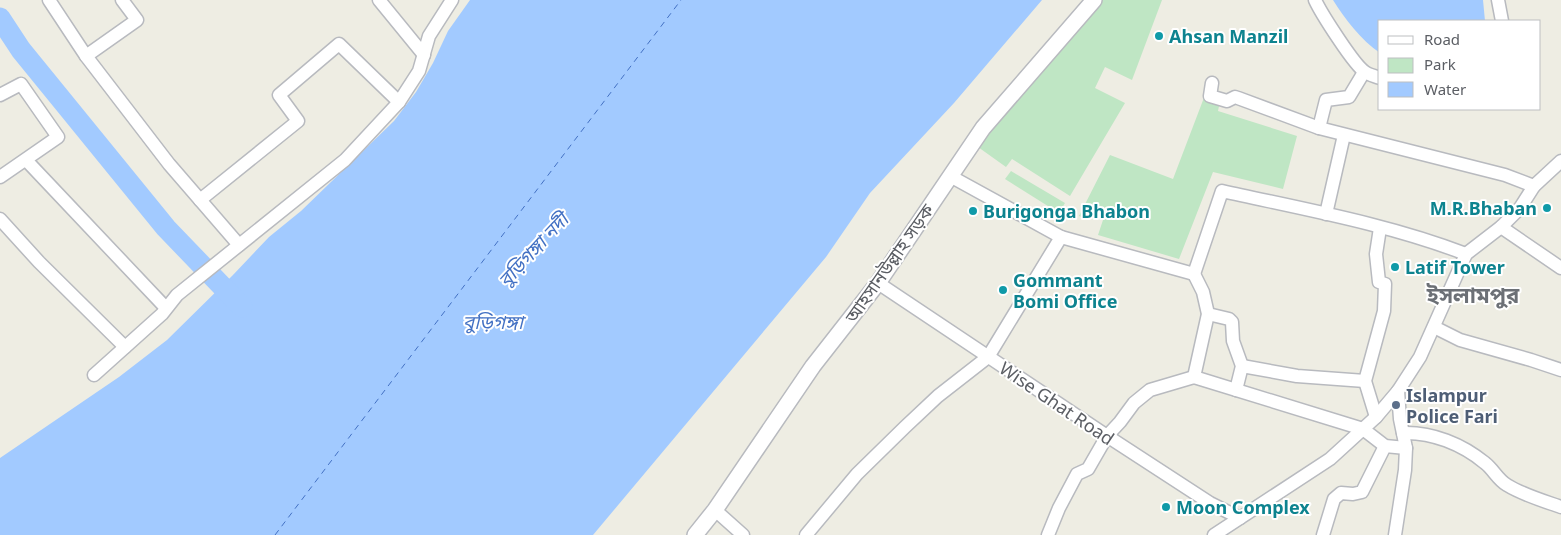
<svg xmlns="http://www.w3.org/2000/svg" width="1561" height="535" font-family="'Noto Sans','Noto Sans Bengali',sans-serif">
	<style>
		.green { fill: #bfe6c4 }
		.water { fill: #a2caff }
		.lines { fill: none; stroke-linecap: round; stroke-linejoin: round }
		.river { stroke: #a2caff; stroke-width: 21 }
		.ferry { stroke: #4371c4; stroke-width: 1; stroke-dasharray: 6 5; stroke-linecap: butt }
		.minor-casing { stroke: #b8babf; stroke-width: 15 }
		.tertiary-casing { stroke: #b8babf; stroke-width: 18 }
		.minor { stroke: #fff; stroke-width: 12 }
		.tertiary { stroke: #fff; stroke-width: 15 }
		.culture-dot { fill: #0f9aa8; stroke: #fff; stroke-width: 2 }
		.service-dot { fill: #5c6f8a; stroke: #fff; stroke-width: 2 }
		.labels { text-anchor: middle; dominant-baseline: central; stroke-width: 4; stroke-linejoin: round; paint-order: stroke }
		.culture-label { font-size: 18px; font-weight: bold; fill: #0d838f; stroke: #fff; text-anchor: start }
		.street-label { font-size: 18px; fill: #5b5e64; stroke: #fff }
		.service-label { font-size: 18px; font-weight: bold; fill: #4e5e75; stroke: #fff; text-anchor: start }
		.water-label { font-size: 19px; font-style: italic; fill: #4371c4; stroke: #fff }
		.district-label { font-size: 22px; font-weight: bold; fill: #6c7076; stroke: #fff }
	</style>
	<rect width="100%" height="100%" fill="#eeede3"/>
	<g class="green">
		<polygon points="1099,0 1162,0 1132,80 1105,67 1095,88 1125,103 1070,196 1012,159 1006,167 978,147"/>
		<polygon points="1205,95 1220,101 1218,111 1297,136 1283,189 1213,172 1179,259 1098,235 1103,220 1090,216 1089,220 1079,216 1110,155 1173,179"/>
		<polygon points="1011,171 1065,203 1059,213 1005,179"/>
	</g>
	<g class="water">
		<polygon points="470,0 1042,0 954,103 870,193 826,257 593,535 0,535 0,458 119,377 167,340 233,275 269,237 301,211 394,121 416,92 433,63 448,31"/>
		<path d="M1333,0H1483L1485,21H1380V53C1361,40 1345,19 1333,0Z"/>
	</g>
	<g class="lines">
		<polyline class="river" points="0,18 21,50 166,228 242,307"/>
		<polyline class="ferry" points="275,535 681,0"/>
		<defs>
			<g id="minor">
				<polyline points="49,0 86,56 169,164 239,245"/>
				<polyline points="379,0 424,55"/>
				<path d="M1315,0C1321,13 1354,65 1365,72C1369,75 1375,76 1380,78"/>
				<polyline points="1498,0 1502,21"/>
				<polyline points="86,56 137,20 122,0"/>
				<polyline points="1212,83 1210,96 1227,101 1235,97 1238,98 1319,128 1505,175 1534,186"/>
				<polyline points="0,95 21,84 58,137 0,177"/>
				<polyline points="1319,128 1326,100 1349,97 1364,72"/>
				<polyline points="26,160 166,308"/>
				<path d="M950,176L1061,237L1194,274L1222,191C1303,209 1388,224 1466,254"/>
				<polyline points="200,200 298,121 279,95 339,44 399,102"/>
				<polyline points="1326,214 1344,135"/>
				<polyline points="0,219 39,262 125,347"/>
				<polyline points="1501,227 1561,268"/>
				<polyline points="1194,274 1203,292 1208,314 1194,377"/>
				<polyline points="878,283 1107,436 1210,503 1240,518"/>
				<polyline points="1208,314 1229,319 1232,322 1233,341 1242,366 1236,390"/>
				<polyline points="1434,327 1460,340 1531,360 1561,370"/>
				<polyline points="1242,366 1297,376 1365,381"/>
				<polyline points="94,375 162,314 177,295 345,160 399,102 419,71 429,36 452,0"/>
				<polyline points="1376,417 1365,381 1384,311 1385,284 1379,282 1376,254 1380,228"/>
				<path d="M1403,433C1432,432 1462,444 1485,463C1493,469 1498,480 1507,485C1523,495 1544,501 1561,507"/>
				<polyline points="715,510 743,535"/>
				<polyline points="806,535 857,474 905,427 938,396 988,357 1061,237"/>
				<polyline points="1048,535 1059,508 1077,474 1088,469 1107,436 1120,422 1134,403 1150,390 1194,377 1363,429 1385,446 1406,448"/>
				<polyline points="1214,535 1330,459 1376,417 1398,391 1420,357 1466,254 1501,227 1520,208 1534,186 1561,161"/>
				<polyline points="1323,535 1334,499 1341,493 1353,494 1362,492 1385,446"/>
				<polyline points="1395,535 1405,470 1406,448 1400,419 1398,391"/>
			</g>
			<polyline id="tertiary" points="695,535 715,510 813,366 878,283 983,128 1094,0"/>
		</defs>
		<use href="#minor" class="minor-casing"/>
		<use href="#tertiary" class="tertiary-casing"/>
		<use href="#minor" class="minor"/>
		<use href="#tertiary" class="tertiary"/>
	</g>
	<g class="culture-dot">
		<circle cx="1159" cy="36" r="5"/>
		<circle cx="1547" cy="208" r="5"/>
		<circle cx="973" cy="211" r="5"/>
		<circle cx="1395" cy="267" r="5"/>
		<circle cx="1003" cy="290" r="5"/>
		<circle cx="1166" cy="507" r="5"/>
	</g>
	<circle class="service-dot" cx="1396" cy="405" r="5"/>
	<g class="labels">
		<g class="culture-label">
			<text x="1169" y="36">Ahsan Manzil</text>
			<text x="1537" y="208" text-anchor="end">M.R.Bhaban</text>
			<text x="983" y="211">Burigonga Bhabon</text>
			<text x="1405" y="267">Latif Tower</text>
			<text x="1013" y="280">Gommant<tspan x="1013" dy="21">Bomi Office</tspan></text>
			<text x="1176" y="507">Moon Complex</text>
		</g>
		<g class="street-label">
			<text transform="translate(889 263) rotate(-55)">আহসানউল্লাহ সড়ক</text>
			<text transform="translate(1057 403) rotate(34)">Wise Ghat Road</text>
		</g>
		<g class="service-label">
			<text x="1406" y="395">Islampur<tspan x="1406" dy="21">Police Fari</tspan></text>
		</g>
		<g class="water-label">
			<text transform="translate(533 250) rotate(-47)">বুড়িগঙ্গা নদী</text>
			<text x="493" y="322">বুড়িগঙ্গা</text>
		</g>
		<g class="district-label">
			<text x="1473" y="294">ইসলামপুর</text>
		</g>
	</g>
	<rect x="1378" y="20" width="162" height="90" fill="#ffffff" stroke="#bdbfc1"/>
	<rect x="1388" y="36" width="25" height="8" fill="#ffffff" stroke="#bdbfc1"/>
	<text x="1424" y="45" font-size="15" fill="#5b5e64">Road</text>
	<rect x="1388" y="58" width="25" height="15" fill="#bfe6c4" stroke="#bdbfc1"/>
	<text x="1424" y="70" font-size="15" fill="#5b5e64">Park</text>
	<rect x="1388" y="82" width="25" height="15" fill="#a2caff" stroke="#bdbfc1"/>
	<text x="1424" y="95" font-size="15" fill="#5b5e64">Water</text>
</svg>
